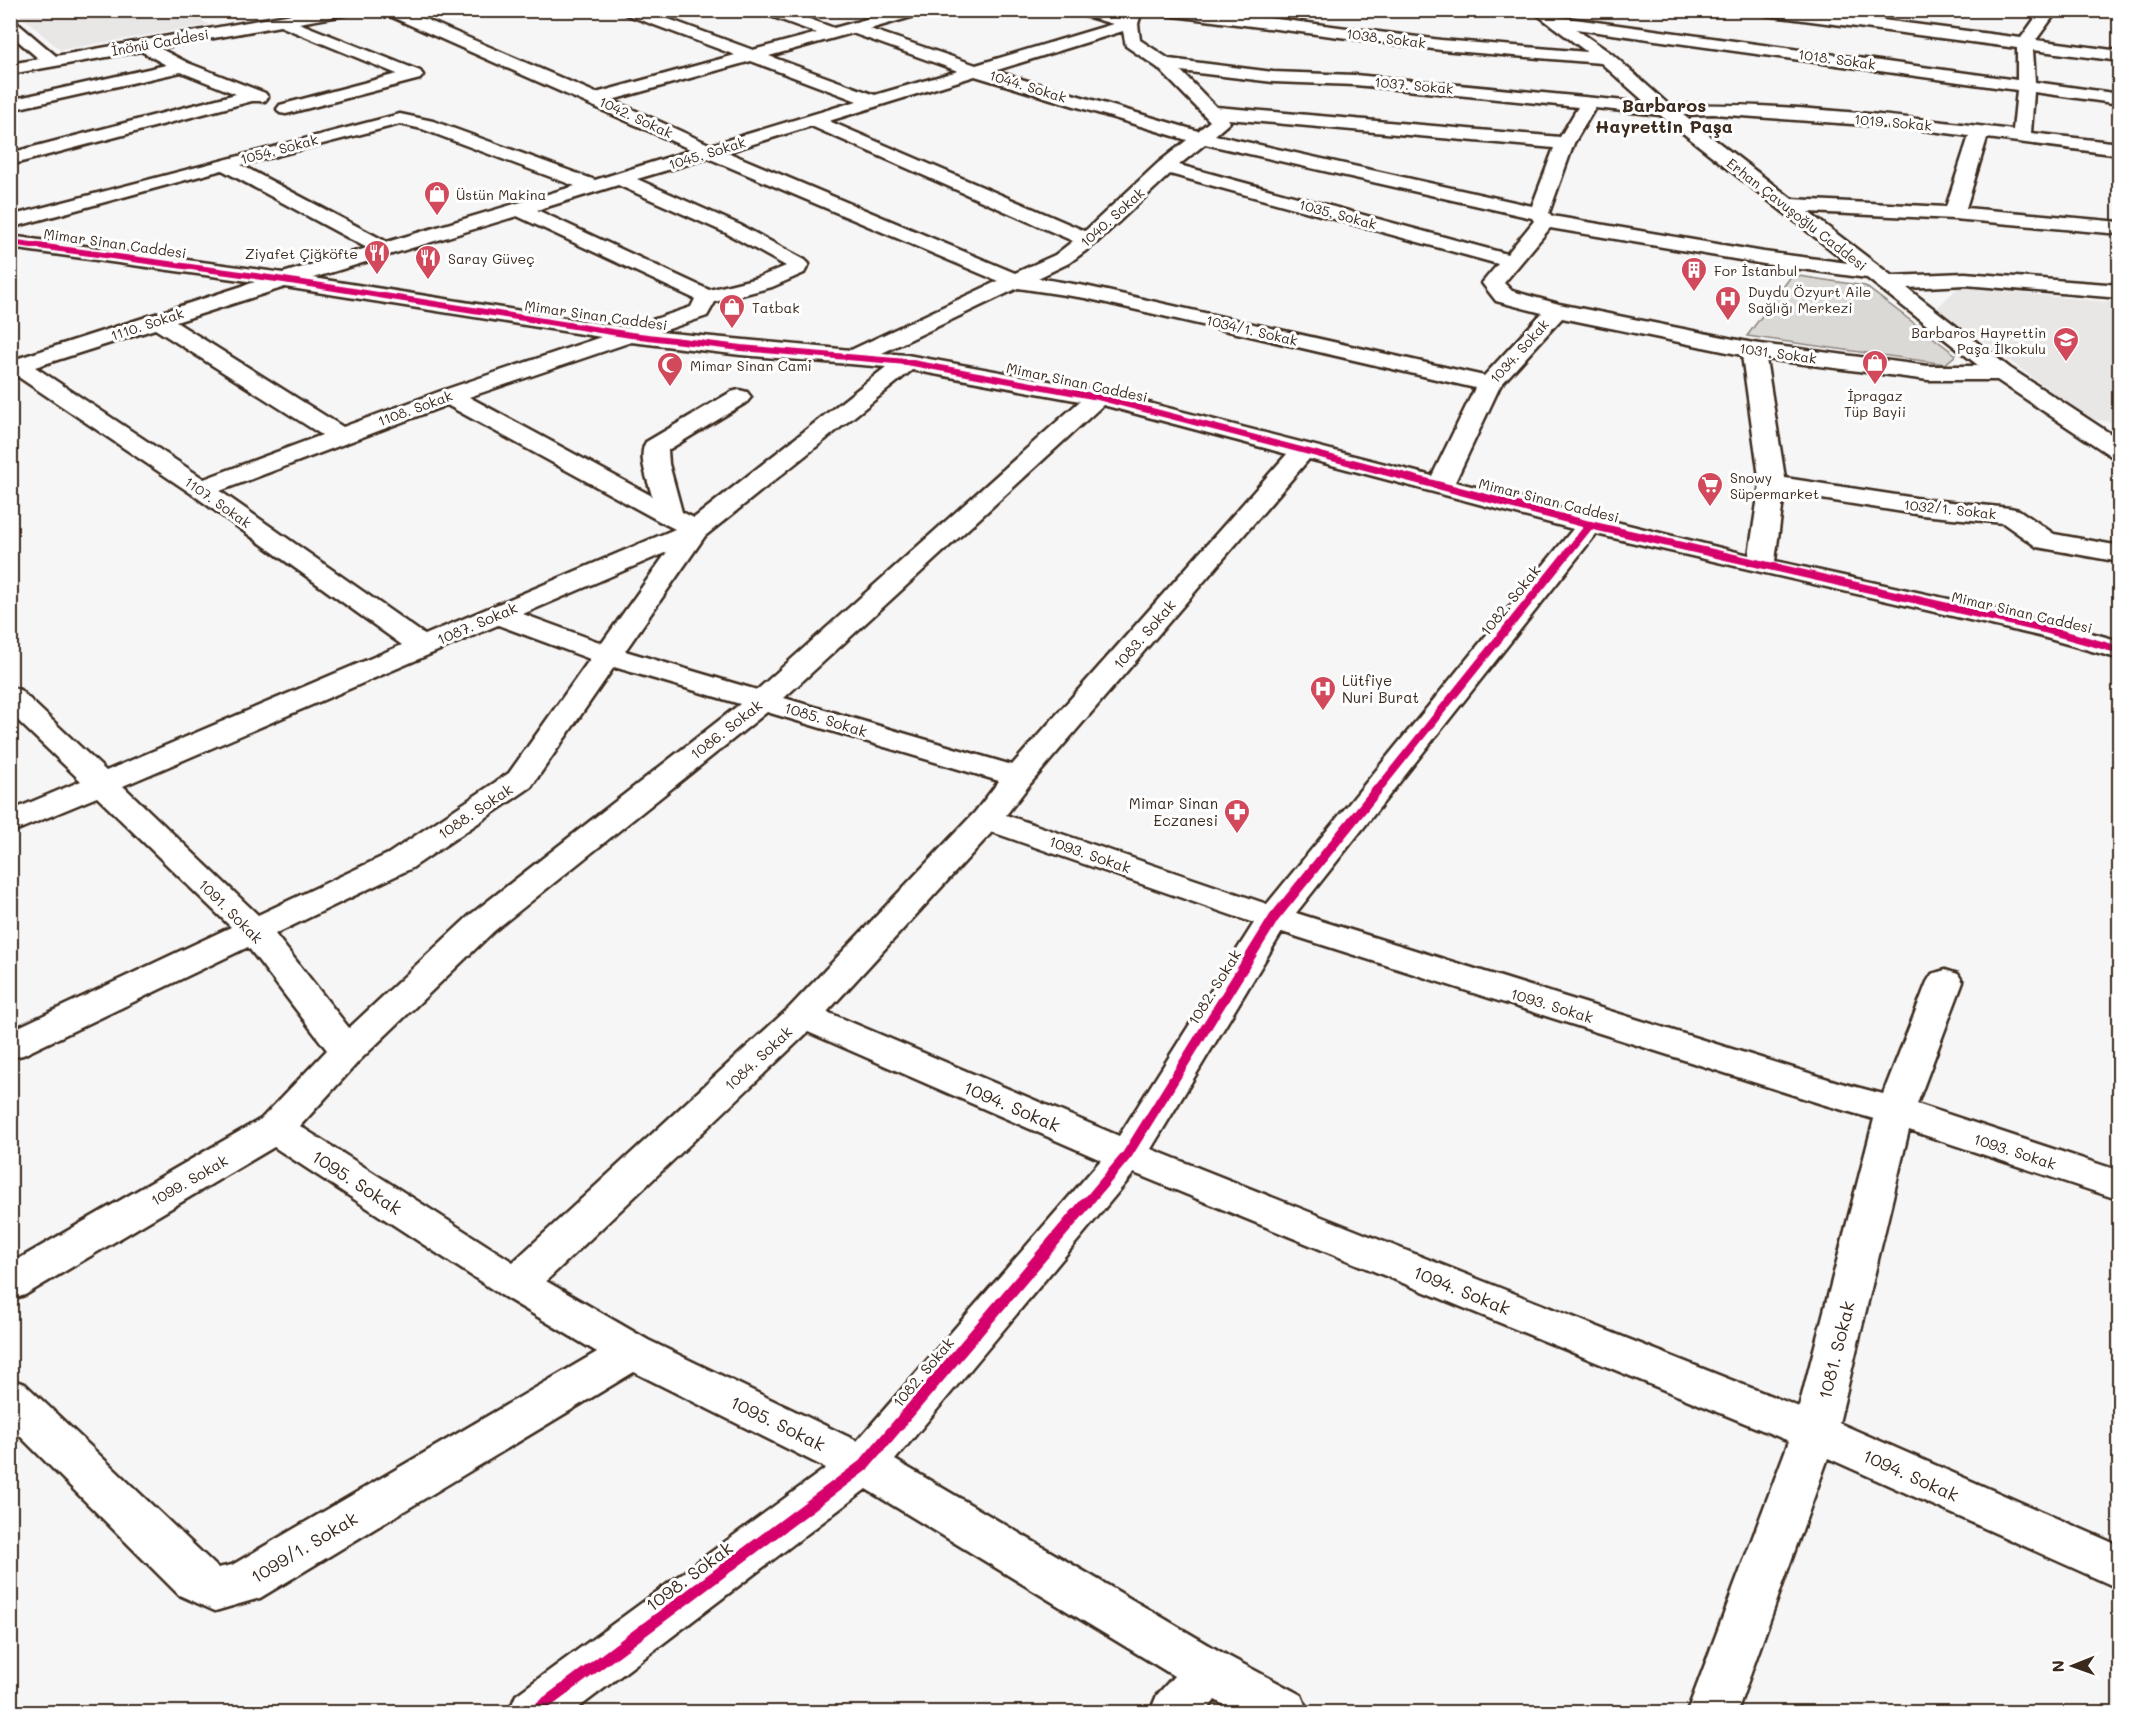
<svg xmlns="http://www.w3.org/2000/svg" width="2130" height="1723" font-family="Mali,sans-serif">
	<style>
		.built { fill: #e9e7e6 }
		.green { fill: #dbd9d6; stroke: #8b827a; stroke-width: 1.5 }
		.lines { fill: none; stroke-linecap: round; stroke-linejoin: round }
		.minor-casing { stroke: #3b2a1e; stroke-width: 5 }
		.minor { fill: #fff; fill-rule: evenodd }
		.cycleway-far3-casing { stroke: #fff; stroke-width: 8 }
		.cycleway-far2-casing { stroke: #fff; stroke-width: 10 }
		.cycleway-far1-casing { stroke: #fff; stroke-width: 14 }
		.cycleway-casing { stroke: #fff; stroke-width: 16 }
		.cycleway-far3 { stroke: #d6006c; stroke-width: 6 }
		.cycleway-far2 { stroke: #d6006c; stroke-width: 8 }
		.cycleway-far1 { stroke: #d6006c; stroke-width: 10 }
		.cycleway { stroke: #d6006c; stroke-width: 12 }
		.labels { text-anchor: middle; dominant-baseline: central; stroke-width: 6; stroke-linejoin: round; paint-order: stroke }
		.far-street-label { font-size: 14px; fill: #3b2a1e; stroke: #fff }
		.far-poi-label { font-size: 14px; fill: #3b2a1e; stroke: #fff; text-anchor: start }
		.street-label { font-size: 15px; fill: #3b2a1e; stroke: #fff }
		.poi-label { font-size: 15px; fill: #3b2a1e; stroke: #fff; text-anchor: start }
		.far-district-label { font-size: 18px; font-weight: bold; fill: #3b2a1e; stroke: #fff }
		.near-street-label { font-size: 18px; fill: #3b2a1e; stroke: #fff }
	</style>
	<rect width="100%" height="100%" fill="#f7f6f6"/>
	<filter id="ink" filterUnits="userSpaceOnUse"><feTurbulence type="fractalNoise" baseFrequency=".0167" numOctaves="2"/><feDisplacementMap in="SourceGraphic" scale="12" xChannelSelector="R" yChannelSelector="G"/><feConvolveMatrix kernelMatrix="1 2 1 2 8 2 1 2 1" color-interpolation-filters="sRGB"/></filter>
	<g filter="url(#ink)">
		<g class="built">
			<polygon points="16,11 188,11 209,25 60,50"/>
			<polygon points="1958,287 2119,303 2119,421 2115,423 2088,418 1937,308"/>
		</g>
		<polygon class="green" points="1792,275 1865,286 1956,355 1945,364 1747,336"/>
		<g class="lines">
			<defs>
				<g id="minor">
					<polygon points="315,10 353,10 345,15 299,23 420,71 423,75 420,79 286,114 280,113 277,109 280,105 397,74 280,26 159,48 188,63 265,93 268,97 265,101 252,101 10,165 10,153 236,94 181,72 10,110 10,100 166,65 141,51 10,74 10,64 39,59 10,34 10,20 16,22 56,56"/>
					<path d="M381,10H404L596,93L735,55L622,13L620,10H644L753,50L817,33L762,13L760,10H785L834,28L899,10H927L925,13L870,29L976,65L1113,24L1075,13L1073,10H1100L1124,17L1126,10H1142L1138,24L1140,40L1169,59L1273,72L1355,75L1646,103L1601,63L1441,50L1166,15L1158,10H1207L1441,40L1587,52L1531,10H1550L1560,17L2017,80V48L1765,15L1757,10H1806L2021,38L2041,10H2058L2036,40L2120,51V61L2033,50L2035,82L2120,94V104L2034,92L2031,133L2120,143V155L1987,138L1966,208L2120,222V234L1954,219L1808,212L1892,276L1965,273L2120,285V298L1965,285L1907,288L2010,368L2120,440V458L2111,456L1997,380H1928L1766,359L1785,478L1922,499L2010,508L2019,510L2054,534L2120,546V562L2037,547L2003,523L1922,515L1784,493L1775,561L2044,620L2120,641V659L2039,636L1596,534L1296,913L1841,1083L1883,1094L1927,982L1932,974L1945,970L1958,974L1963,982L1917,1104L2120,1171V1200L1909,1130L1839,1423L2120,1546V1589L1828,1458L1737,1712H1687L1789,1441L1134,1173L895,1460L1226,1655L1301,1695L1308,1712H1237L1215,1700L1206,1712H1150L1157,1695L1174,1676L866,1489L573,1712H509L516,1695L826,1468L634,1372L260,1598L215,1611L179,1595L10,1426V1379L25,1384L218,1568L232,1565L597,1352L501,1295L274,1147L25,1295L10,1300V1264L261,1119L327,1050L248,947L23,1055L10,1058V1031L231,927L97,797L10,833V811L81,781L10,713V687L20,690L106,771L402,645L192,494L14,374L10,375V357L16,359L255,282L10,248V236L283,273L367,248L222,170L10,228V216L400,114L433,121L595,180L692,150L383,13ZM1576,29L2017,90L2013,130C1900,117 1784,102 1669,105L1612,54ZM1123,31L1126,46L1158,68L1210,121L1198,131L994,71ZM852,33L958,71L875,95L769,56ZM751,61L857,101L711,145L612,100ZM1181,71L1273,82L1355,85L1578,107L1560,137L1216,107ZM975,76L1187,140L1158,163L1085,231L829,121ZM1595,108L1660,115L1848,263L1764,252L1552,216L1549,213L1574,143ZM1713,114L1908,128L1969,136L1946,207L1792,199L1683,115ZM1228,119L1554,148L1532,206L1215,135L1230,122ZM400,124L422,129L575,186L387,242L241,165ZM811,126L1073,241L1055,255L1015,273L727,152ZM1205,144L1532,218L1534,221L1507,254L1179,165ZM708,158L998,281L851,350L660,332L707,316L715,302L772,287L804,273L809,264L805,260L740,225L637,179ZM1170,174L1498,264L1482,283L1496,301L1542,313L1484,376L1085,286L1038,278L1069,263L1095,244ZM618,185L726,233L786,266L757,278L709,290L537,210ZM517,216L695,299L691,307L628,328L313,278ZM1550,228L1764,264L1867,278L1979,366H1928L1753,343L1559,304L1512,291L1504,283ZM285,287L601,337L441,391L343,427L176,322ZM1018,288L1085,298L1475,388L1432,476L1098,390L907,355L882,353ZM1562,318L1742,355L1760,484L1749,555L1455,482L1500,386ZM155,329L322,435L204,479L35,367ZM631,342L741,355L886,367L694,518L682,512L669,464L668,450L747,402L751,397L747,392L739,390L731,392L646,442C637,456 648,480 652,496L469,397ZM912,370L1080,401L757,690L625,651L705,536ZM447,405L661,522L675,529L425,635L220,491ZM1103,405L1287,454L1012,765L784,698ZM1309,459L1573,529L1267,904L1006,815L1030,784ZM667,552L602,643L523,614ZM498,625L590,659L509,773L388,854L258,915L123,786ZM614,667L740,704L470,915L349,1028L275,934L412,868L531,787ZM767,712L999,781L975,812L790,1007L513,1262L300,1126L360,1060L494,931ZM992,832L1254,923L1119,1136L827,1012ZM1282,932L1822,1104L1874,1119L1799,1407L1151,1149ZM808,1032L1101,1160L857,1441L648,1340L546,1281Z"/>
				</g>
			</defs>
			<use href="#minor" class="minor-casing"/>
			<use href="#minor" class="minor"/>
			<defs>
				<polyline id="cycleway-far3" points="10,242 284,280 631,335 741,348 907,362 1098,397 1359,465"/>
				<g id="cycleway-far2">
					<polyline points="1353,463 1590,525 2044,629 2120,650"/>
					<polyline points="1376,792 1590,525"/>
				</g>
				<polyline id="cycleway-far1" points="1086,1204 1127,1155 1274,918 1377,790"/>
				<polyline id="cycleway" points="534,1712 864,1465 1087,1202"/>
			</defs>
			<use href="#cycleway-far3" class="cycleway-far3-casing"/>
			<use href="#cycleway-far2" class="cycleway-far2-casing"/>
			<use href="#cycleway-far1" class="cycleway-far1-casing"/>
			<use href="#cycleway" class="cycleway-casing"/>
			<use href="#cycleway-far3" class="cycleway-far3"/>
			<use href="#cycleway-far2" class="cycleway-far2"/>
			<use href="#cycleway-far1" class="cycleway-far1"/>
			<use href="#cycleway" class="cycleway"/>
		</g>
	</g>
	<defs>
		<symbol id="shop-pin" viewBox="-11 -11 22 30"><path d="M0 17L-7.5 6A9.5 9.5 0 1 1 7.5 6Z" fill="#d1495b" stroke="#fff"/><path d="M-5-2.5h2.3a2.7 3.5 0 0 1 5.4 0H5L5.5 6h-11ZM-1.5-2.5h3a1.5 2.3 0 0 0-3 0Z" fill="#fff"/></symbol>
		<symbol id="restaurant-pin" viewBox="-11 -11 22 30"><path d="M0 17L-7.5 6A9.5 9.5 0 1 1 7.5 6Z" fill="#d1495b" stroke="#fff"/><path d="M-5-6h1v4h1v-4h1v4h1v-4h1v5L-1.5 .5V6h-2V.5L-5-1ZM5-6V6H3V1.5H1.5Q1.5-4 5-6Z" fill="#fff"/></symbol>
		<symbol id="building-pin" viewBox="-11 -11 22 30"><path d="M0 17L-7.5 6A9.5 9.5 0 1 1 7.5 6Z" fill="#d1495b" stroke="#fff"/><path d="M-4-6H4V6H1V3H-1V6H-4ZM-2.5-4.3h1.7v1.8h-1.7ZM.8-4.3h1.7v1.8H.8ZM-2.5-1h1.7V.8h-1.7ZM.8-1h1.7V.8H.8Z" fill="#fff"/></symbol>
		<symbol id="hospital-pin" viewBox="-11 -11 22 30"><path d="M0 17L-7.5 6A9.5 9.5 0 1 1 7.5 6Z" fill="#d1495b" stroke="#fff"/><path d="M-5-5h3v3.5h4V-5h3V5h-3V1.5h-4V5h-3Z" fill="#fff"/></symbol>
		<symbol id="school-pin" viewBox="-11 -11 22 30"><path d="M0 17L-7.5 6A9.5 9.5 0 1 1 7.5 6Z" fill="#d1495b" stroke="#fff"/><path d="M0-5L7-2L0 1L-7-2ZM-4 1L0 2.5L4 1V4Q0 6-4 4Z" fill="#fff"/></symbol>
		<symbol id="mosque-pin" viewBox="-11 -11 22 30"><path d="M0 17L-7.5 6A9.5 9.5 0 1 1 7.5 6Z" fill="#d1495b" stroke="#fff"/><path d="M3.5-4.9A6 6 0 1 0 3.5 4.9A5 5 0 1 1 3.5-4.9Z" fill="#fff"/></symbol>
		<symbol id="supermarket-pin" viewBox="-11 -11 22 30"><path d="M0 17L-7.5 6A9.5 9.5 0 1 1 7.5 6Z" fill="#d1495b" stroke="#fff"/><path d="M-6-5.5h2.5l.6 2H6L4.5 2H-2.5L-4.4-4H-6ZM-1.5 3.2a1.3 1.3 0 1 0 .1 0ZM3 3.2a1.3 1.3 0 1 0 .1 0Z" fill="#fff"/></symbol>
		<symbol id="pharmacy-pin" viewBox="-11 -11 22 30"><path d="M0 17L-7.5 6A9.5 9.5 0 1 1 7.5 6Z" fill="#d1495b" stroke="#fff"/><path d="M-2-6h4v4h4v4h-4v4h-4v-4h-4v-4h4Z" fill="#fff"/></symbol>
	</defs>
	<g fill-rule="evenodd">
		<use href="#shop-pin" x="422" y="179" width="30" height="40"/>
		<use href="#restaurant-pin" x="362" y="238" width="30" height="40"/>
		<use href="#restaurant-pin" x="413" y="243" width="30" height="40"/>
		<use href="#building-pin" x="1679" y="255" width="30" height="40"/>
		<use href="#hospital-pin" x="1713" y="284" width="30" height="40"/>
		<use href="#shop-pin" x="717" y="292" width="30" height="40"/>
		<use href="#school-pin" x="2051" y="325" width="30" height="40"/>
		<use href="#shop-pin" x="1860" y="348" width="30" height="40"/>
		<use href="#mosque-pin" x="655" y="350" width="30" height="40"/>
		<use href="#supermarket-pin" x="1695" y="470" width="30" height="40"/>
		<use href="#hospital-pin" x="1308" y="674" width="30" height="40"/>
		<use href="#pharmacy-pin" x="1222" y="797" width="30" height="40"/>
	</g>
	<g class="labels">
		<g class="far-street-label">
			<text transform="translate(1386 38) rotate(7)">1038. Sokak</text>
			<text transform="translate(160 42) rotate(-10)">İnönü Caddesi</text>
			<text transform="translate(1837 59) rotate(8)">1018. Sokak</text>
			<text transform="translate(1414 85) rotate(5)">1037. Sokak</text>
			<text transform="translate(1028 86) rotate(17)">1044. Sokak</text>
			<text transform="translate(636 117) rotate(25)">1042. Sokak</text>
			<text transform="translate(1893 122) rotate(5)">1019. Sokak</text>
			<text transform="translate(279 149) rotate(-15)">1054. Sokak</text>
			<text transform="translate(707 153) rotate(-17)">1045. Sokak</text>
			<text transform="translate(1338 214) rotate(15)">1035. Sokak</text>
			<text transform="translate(1797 214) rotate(38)">Erhan Çavuşoğlu Caddesi</text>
			<text transform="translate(1112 217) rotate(-42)">1040. Sokak</text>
			<text transform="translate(115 243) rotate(8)">Mimar Sinan Caddesi</text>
			<text transform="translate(596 315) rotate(8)">Mimar Sinan Caddesi</text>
			<text transform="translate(147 324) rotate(-18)">1110. Sokak</text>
			<text transform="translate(1252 330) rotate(13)">1034/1. Sokak</text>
			<text transform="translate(1519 351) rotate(-48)">1034. Sokak</text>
			<text transform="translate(1778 353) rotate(8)">1031. Sokak</text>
			<text transform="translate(1077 382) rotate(12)">Mimar Sinan Caddesi</text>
			<text transform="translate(415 408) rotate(-20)">1108. Sokak</text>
			<text transform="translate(1549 500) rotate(14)">Mimar Sinan Caddesi</text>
			<text transform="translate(218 502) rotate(35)">1107. Sokak</text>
			<text transform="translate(1950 509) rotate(6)">1032/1. Sokak</text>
			<text transform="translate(2022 612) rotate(13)">Mimar Sinan Caddesi</text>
		</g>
		<g class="far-poi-label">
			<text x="456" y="194">Üstün Makina</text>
			<text x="358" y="253" text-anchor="end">Ziyafet Çiğköfte</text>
			<text x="448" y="258">Saray Güveç</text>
			<text x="1714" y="270">For İstanbul</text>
			<text x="1748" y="291">Duydu Özyurt Aile<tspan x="1748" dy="16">Sağlığı Merkezi</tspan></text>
			<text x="752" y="307">Tatbak</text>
			<text x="2046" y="332" text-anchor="end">Barbaros Hayrettin<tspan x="2046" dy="16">Paşa İlkokulu</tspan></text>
			<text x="690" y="365">Mimar Sinan Cami</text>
			<text x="1875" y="395" text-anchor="middle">İpragaz<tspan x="1875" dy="16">Tüp Bayii</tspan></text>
			<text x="1730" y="477">Snowy<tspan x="1730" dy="16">Süpermarket</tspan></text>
		</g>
		<g class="street-label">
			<text transform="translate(1510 600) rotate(-51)">1082. Sokak</text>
			<text transform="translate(477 623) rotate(-23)">1087. Sokak</text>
			<text transform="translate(1144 634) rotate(-49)">1083. Sokak</text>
			<text transform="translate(826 719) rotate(17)">1085. Sokak</text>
			<text transform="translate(726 729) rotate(-38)">1086. Sokak</text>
			<text transform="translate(475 811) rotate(-34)">1088. Sokak</text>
			<text transform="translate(1090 854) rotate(19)">1093. Sokak</text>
			<text transform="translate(231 911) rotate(45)">1091. Sokak</text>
			<text transform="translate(1214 987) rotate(-58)">1082. Sokak</text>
			<text transform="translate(1552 1005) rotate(17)">1093. Sokak</text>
			<text transform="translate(758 1058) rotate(-43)">1084. Sokak</text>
			<text transform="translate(2015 1151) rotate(18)">1093. Sokak</text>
			<text transform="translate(189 1180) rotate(-30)">1099. Sokak</text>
			<text transform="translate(923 1372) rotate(-50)">1082. Sokak</text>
		</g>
		<g class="poi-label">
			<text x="1342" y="680">Lütfiye<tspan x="1342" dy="17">Nuri Burat</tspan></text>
			<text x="1218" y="803" text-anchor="end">Mimar Sinan<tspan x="1218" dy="17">Eczanesi</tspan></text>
		</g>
		<g class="far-district-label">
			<text x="1664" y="105">Barbaros<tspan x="1664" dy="21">Hayrettin Paşa</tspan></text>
		</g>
		<g class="near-street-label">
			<text transform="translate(1012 1106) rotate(23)">1094. Sokak</text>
			<text transform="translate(357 1182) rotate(33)">1095. Sokak</text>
			<text transform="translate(1462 1290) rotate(22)">1094. Sokak</text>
			<text transform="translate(1836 1350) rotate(-76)">1081. Sokak</text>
			<text transform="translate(778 1423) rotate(26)">1095. Sokak</text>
			<text transform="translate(1911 1475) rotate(24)">1094. Sokak</text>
			<text transform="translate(304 1547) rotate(-31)">1099/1. Sokak</text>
			<text transform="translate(689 1576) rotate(-37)">1098. Sokak</text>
		</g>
	</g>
	<rect width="2130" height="1723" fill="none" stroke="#fff" stroke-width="36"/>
	<rect x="18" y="18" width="2094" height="1687" fill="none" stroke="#3b2a1e" stroke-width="2" filter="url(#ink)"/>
	<g transform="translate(2073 1666) rotate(269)" stroke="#ffffff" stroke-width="4.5" paint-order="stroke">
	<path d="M0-4.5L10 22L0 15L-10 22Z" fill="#3b2a1e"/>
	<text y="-9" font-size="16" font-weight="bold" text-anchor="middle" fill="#3b2a1e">N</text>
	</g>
</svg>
